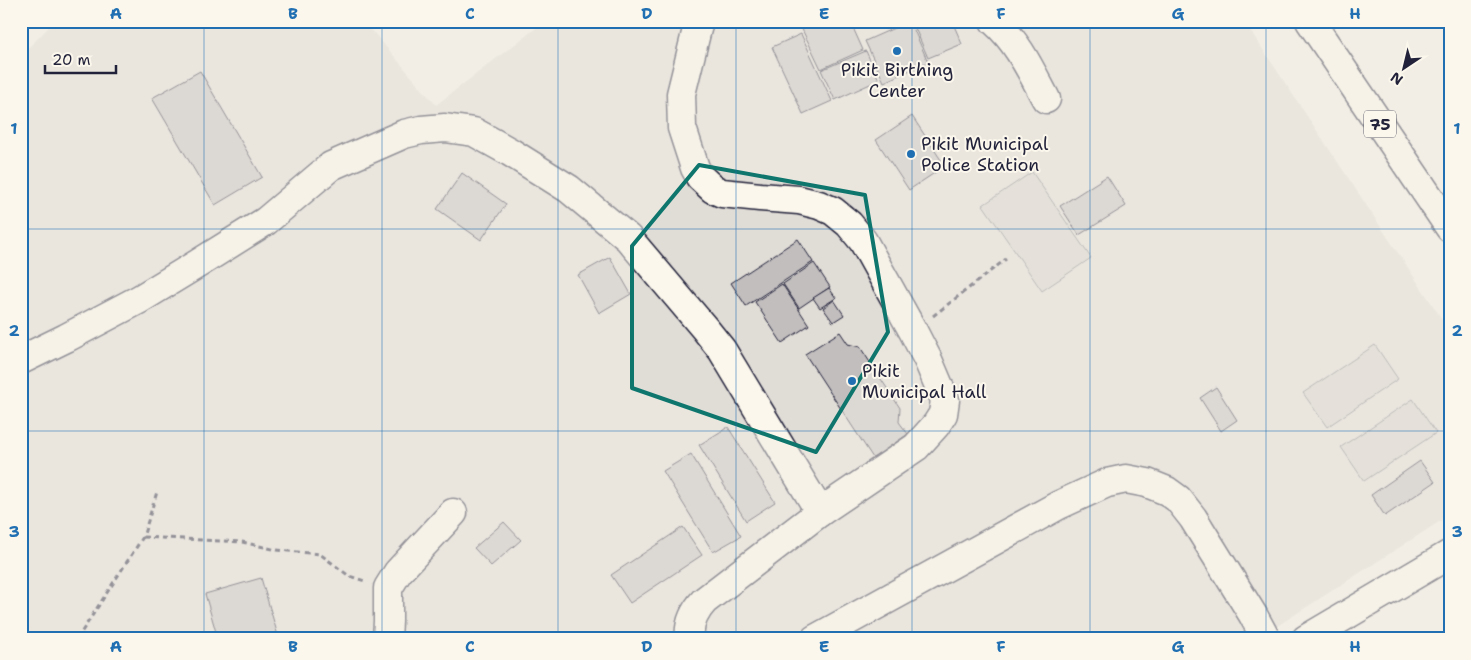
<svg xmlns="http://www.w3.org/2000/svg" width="1471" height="660" font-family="'Shantell Sans',sans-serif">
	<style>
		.built { fill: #e0dcd6 }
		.green { fill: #d4d1cc; stroke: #7b7a84 }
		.building { fill: #c2bebe; stroke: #22223b }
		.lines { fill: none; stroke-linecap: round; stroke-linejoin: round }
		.minor-casing { stroke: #22223b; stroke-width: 31 }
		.highway-casing { stroke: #22223b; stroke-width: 31 }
		.path { stroke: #22223b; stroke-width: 3; stroke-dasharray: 5 4; stroke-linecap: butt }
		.minor { stroke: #fbf7ec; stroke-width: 28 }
		.highway { stroke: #fbf7ec; stroke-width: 28 }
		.marked { fill: none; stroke: #0f766e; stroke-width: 4; stroke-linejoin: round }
		.grid { fill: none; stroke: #1f6fb2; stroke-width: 1; stroke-opacity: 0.55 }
		.poi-dot { fill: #1f6fb2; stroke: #fbf7ec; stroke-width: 2 }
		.labels { text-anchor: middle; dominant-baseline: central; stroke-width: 4; stroke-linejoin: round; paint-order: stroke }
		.shield { fill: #fbf7ec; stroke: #636270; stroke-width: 1 }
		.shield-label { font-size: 16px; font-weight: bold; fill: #22223b }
		.poi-label { font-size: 18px; fill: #22223b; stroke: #fbf7ec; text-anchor: start }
		.neatline { fill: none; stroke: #1f6fb2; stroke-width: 2 }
		.grid-label { font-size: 16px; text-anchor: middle; font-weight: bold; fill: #1f6fb2 }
	</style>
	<rect width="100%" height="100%" fill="#f2eee5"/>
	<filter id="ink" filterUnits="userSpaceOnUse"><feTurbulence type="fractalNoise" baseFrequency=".02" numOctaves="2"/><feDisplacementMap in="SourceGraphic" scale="10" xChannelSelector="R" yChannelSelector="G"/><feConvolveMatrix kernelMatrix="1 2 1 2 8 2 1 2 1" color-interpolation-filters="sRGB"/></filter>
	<g filter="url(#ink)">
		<polygon class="built" points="55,21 364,21 436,105 545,21 1244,21 1450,331 1450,515 1257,639 21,639 21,55"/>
		<g class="green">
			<polygon points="1032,172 1091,258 1042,291 983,205"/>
			<polygon points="1375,345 1398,379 1327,427 1303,393"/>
			<polygon points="1413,399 1436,433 1364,481 1341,447"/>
		</g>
		<g class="building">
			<polygon points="802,21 850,21 863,50 821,69 799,23"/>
			<polygon points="910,21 928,62 884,82 865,41"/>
			<polygon points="912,21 952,21 962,44 928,58"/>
			<polygon points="801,34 832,101 803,114 772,47"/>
			<polygon points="866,51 879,80 835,100 821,70"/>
			<polygon points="200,71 262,177 215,205 152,98"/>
			<polygon points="912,116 945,166 909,190 876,140"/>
			<polygon points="462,173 506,204 481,240 437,209"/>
			<polygon points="1107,176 1126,206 1079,235 1060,206"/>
			<polygon points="798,239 813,262 746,306 731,283"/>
			<polygon points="610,257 631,294 599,313 578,275"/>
			<polygon points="814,263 830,287 799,308 783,284"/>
			<polygon points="782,284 809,325 782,343 755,302"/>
			<polygon points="829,288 836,298 820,308 813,298"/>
			<polygon points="834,300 844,315 833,322 823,308"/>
			<polygon points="840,332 848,344 860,347 900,408 899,422 908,434 873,458 805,354"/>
			<polygon points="1216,387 1237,420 1221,431 1200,398"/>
			<polygon points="728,427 775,502 746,521 699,445"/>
			<polygon points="691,454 741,536 713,552 663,471"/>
			<polygon points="1420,461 1435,482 1385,516 1371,495"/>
			<polygon points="504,522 521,540 491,566 474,548"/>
			<polygon points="683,527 702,555 630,603 611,575"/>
			<polygon points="261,578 279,639 218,639 205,594"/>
		</g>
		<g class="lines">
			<defs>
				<g id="minor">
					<path d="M994,21C1018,42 1031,71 1046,99"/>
					<polyline points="21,360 66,338 140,299 199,263 266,221 331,166 404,134 421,130 445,128 474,132 510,152 569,189 628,238 706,330 722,350 820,512 916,447 936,425 943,414 945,400 928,360 913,331 863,241 849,224 833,211 819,205 799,200 760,197 722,193 713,189 700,177 695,168 682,128 681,94 699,21"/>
					<polyline points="387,639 388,621 388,588 398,572 453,513"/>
					<path d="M690,639C688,624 694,612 704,601L820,512"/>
					<polyline points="815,639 1059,505 1107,483 1126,479 1147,483 1167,491 1178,499 1193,518 1253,615 1266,639"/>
					<polyline points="1306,639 1450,554"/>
				</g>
				<polyline id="highway" points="1310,21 1450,228"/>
			</defs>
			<use href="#minor" class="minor-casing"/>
			<use href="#highway" class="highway-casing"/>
			<g class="path">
				<polyline points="933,316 1006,259"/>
				<polyline points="143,537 242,542 277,550 320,554 349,576 365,581"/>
				<polyline points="77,639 143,537 157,492"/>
			</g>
			<use href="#minor" class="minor"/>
			<use href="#highway" class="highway"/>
		</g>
	</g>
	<path d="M0 0H1471V660H0ZM699,165L865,195L888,332L816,452L632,388V246Z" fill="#f2eee5" fill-opacity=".55" fill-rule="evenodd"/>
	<path class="marked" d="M699,165L865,195L888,332L816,452L632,388V246Z"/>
	<path class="grid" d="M204,21V639M382,21V639M558,21V639M736,21V639M912,21V639M1090,21V639M1266,21V639M21,229H1450M21,431H1450"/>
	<g class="poi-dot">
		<circle cx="897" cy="51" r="5"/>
		<circle cx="911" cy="154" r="5"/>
		<circle cx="852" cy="381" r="5"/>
	</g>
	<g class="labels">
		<rect class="shield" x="1364" y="110.5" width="32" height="27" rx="4"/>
		<g class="shield-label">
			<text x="1380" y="124">75</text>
		</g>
		<g class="poi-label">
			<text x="897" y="70" text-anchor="middle">Pikit Birthing<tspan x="897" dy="21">Center</tspan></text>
			<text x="921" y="144">Pikit Municipal<tspan x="921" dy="21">Police Station</tspan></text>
			<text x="862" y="371">Pikit<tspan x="862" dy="21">Municipal Hall</tspan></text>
		</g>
	</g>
	<rect width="1471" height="660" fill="none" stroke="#fbf7ec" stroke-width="55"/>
	<g transform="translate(1404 68) rotate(215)" stroke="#fbf7ec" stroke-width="4" paint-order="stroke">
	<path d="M0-4L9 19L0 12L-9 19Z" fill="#22223b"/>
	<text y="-8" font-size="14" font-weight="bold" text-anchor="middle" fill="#22223b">N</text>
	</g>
	<path d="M45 65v8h71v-8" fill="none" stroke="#22223b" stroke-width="2.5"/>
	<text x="52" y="65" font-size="15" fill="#22223b" stroke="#fbf7ec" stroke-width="4" paint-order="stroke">20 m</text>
	<rect x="28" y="28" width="1416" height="604" class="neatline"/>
	<g class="grid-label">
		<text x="116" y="19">A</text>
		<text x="293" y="19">B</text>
		<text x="470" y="19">C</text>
		<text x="647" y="19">D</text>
		<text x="824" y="19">E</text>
		<text x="1001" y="19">F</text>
		<text x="1178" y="19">G</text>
		<text x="1355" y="19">H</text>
		<text x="14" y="134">1</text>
		<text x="1457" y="134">1</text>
		<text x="14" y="336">2</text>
		<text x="1457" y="336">2</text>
		<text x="14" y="537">3</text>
		<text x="1457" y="537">3</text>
		<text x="116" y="652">A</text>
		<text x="293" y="652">B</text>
		<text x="470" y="652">C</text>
		<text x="647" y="652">D</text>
		<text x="824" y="652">E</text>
		<text x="1001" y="652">F</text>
		<text x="1178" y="652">G</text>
		<text x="1355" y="652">H</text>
	</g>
</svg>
